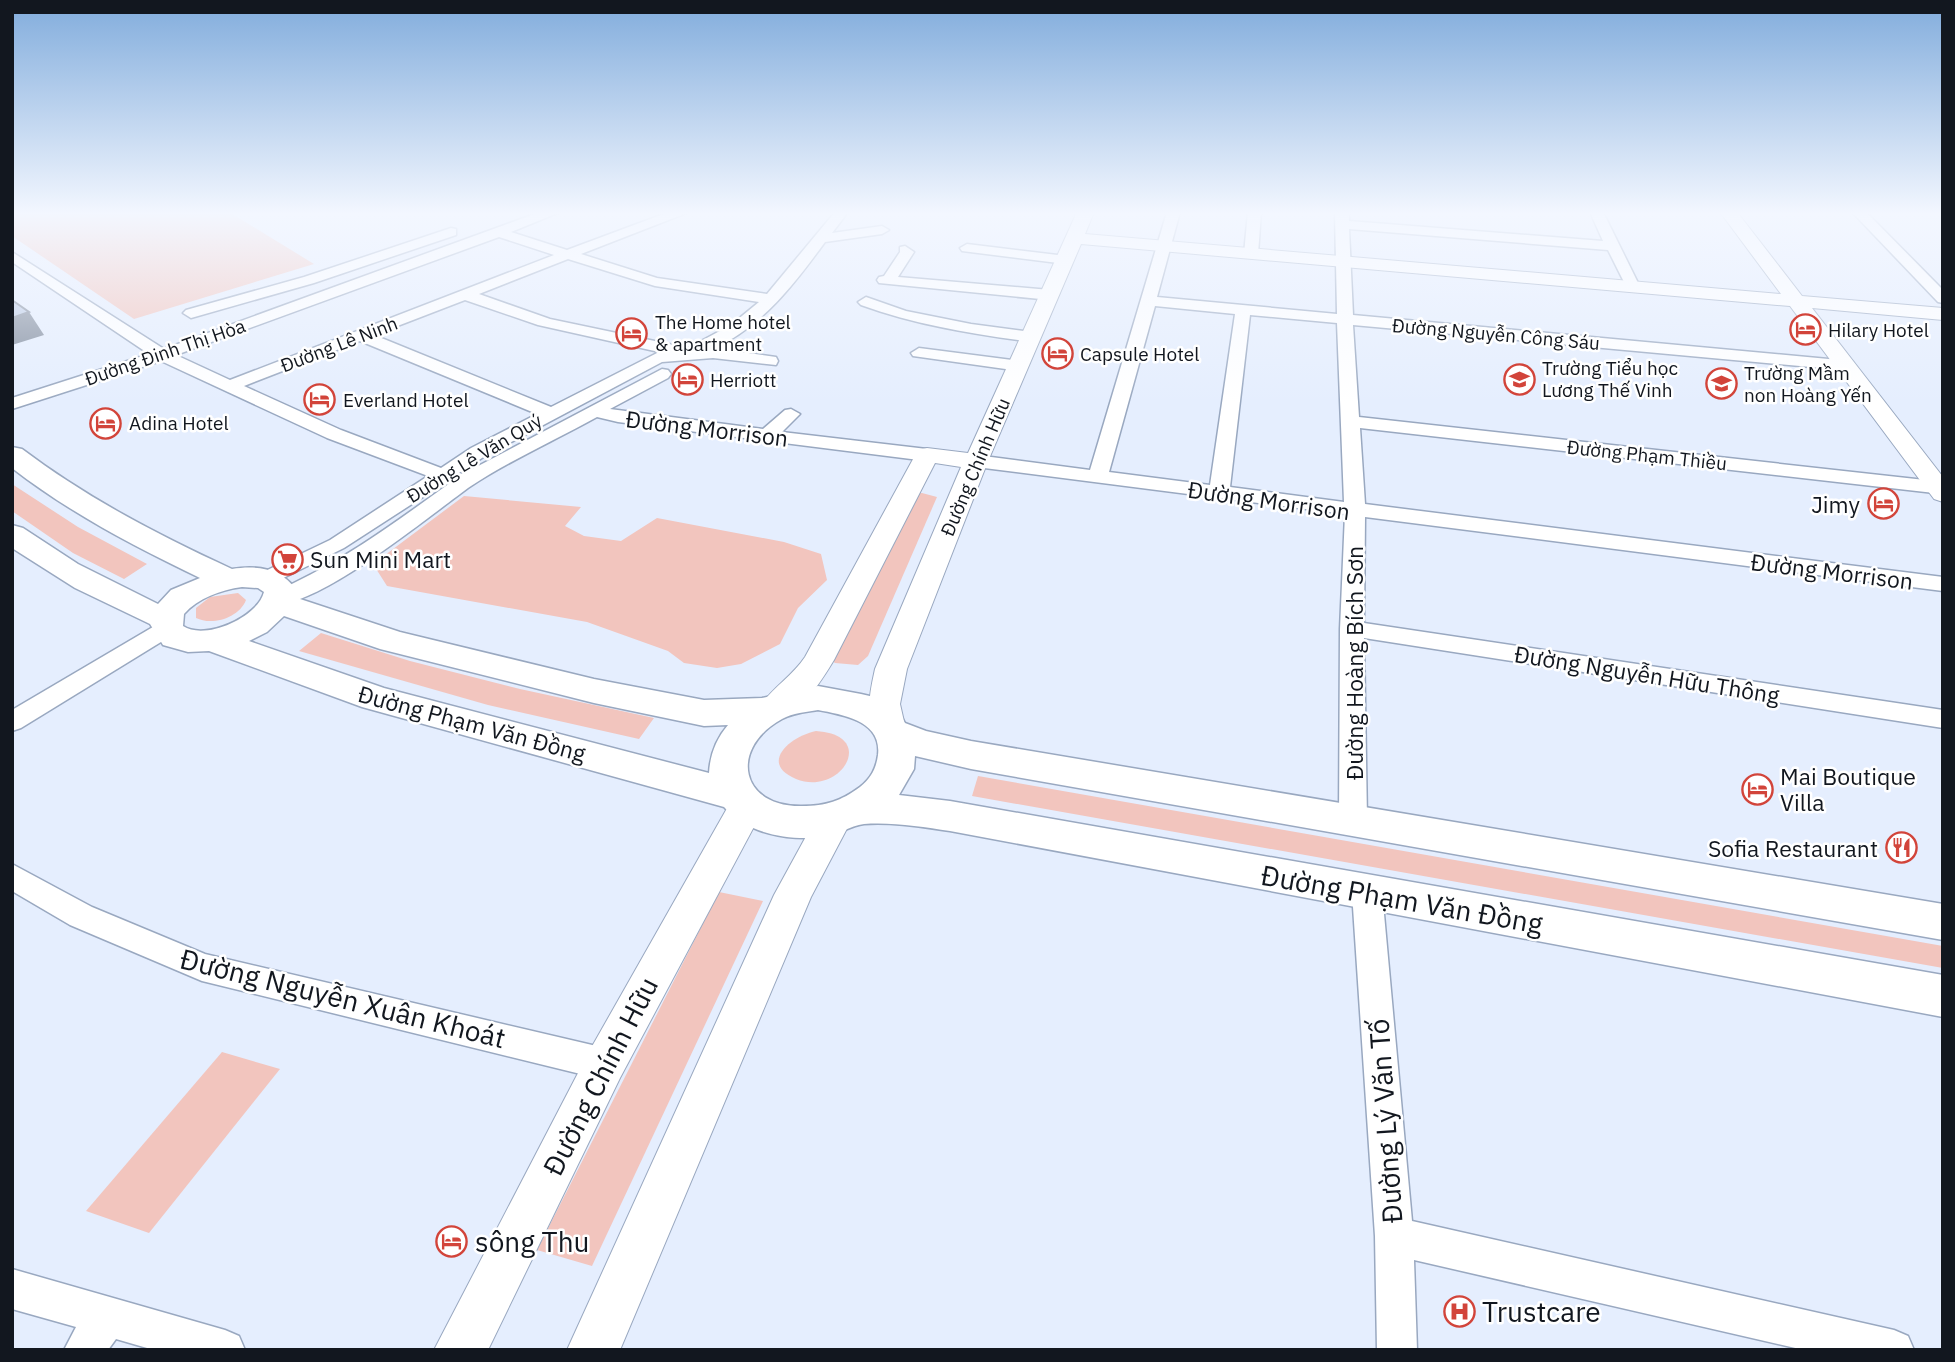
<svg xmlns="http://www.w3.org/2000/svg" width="1955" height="1362" font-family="'IBM Plex Sans',sans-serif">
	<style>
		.green { fill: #f2c5be }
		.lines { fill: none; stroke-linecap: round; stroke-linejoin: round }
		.minor-casing { stroke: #99a8c0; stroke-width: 3 }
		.tertiary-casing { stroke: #99a8c0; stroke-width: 2 }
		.secondary-casing { stroke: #99a8c0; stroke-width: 3 }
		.minor { fill: #fff; fill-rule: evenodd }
		.tertiary { fill: #fff; fill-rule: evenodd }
		.secondary { fill: #fff; fill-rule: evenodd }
		.shaded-wall { fill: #848fa0 }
		.building { fill: #bdcce5; stroke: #848fa0; stroke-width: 2 }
		.labels { text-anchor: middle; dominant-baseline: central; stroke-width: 5; stroke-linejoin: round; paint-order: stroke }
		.far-poi-label { font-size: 19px; fill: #12171f; stroke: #fff; text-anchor: start }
		.far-street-label { font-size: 19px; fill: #12171f; stroke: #fff }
		.street-label { font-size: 23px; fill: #12171f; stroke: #fff }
		.poi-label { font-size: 23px; fill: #12171f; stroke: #fff; text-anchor: end }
		.near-street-label { font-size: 28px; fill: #12171f; stroke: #fff }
		.near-poi-label { font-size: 28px; fill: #12171f; stroke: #fff; text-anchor: start }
	</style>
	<rect width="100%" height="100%" fill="#e5eefe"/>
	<g class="green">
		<polygon points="12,212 229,212 314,264 134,319 12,236"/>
		<polygon points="12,484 78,527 147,564 124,579 73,553 12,511"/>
		<polygon points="922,493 937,497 868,656 858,665 835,663 829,658 911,494"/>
		<polygon points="464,496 581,507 565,526 584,536 621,541 657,518 784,542 821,554 827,580 798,608 780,644 741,664 717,668 684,663 668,651 587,622 387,586 373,564"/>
		<path d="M238,593L246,600C239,618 212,626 196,618V608L210,597Z"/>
		<polygon points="321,633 410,661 520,689 654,718 639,739 488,705 299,651"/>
		<path d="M816,731C879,735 840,797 796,779C758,763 791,736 816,731Z"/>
		<polygon points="978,776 1943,946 1943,968 972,796"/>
		<polygon points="719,892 763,901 592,1266 537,1250"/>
		<polygon points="222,1052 280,1069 149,1233 86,1211"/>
	</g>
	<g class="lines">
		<defs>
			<g id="minor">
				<path d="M540,212H560L511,232L567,250L669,212H689L581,254L657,278L767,294L835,212H848L832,233L882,226L889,230L882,234L825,242C795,283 762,327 714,348L776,357L778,361L776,365L713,358L662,362L485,456L459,473L463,474L662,369L668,370L671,374L668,378L610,409L763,429L785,410L791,409L800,414L782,432L927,449L936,455L927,461L618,422L597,417C556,440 510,460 471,486C435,511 313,613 272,603L269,598L272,593C338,565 393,524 450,483L446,482L344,548L267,586L259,584L256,579L259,574L330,540L428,476L327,438L161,361L12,409V398L149,354L12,262V252L164,349ZM499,237L554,255L230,380L176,355ZM568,259L655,286L759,302L731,325L688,348L550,319L479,294ZM465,300L538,325L659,352L551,407L374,335ZM360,341L537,414L471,448L441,468L341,430L244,386Z"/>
				<path d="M1167,212H1180L1157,297L1337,314L1335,212H1349V221L1603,241L1590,212H1603L1640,287L1638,290H1628L1608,250L1349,229L1353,315L1850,361L1852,365L1844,370L1353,325L1359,417L1943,482V494L1360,428L1365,504L1943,577V591L1365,517L1364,623L1943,710V728L1364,638L1367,820L1363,828L1353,831L1343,828L1339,820L1340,629L1345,514L976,467L966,461L976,455L1090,470ZM1155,306L1235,314L1210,485L1109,472ZM1250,315L1337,323L1344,502L1230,487Z"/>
				<polygon points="1248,212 1261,212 1258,254 1251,258 1244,254"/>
				<polygon points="1852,212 1866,212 1943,290 1943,303 1938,302"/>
				<polygon points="451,228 456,229 456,235 314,283 191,318 183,313 186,310 304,277"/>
				<polygon points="967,244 1066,256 1073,260 1066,264 962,251 960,248"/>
				<polygon points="905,246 914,252 898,277 1050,290 1058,295 1050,300 879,283 877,280 879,277 884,276 900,252 900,247"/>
				<path d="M866,297L906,311L971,324L1032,332L1040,337L1032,342C973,334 916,325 861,305L858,302Z"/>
				<polygon points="919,348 1019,361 1027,366 1019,371 913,356 911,353"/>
				<polygon points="166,621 174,624 178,629 174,634 21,728 12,731 12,710 158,624"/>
				<polygon points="12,864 92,907 205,954 605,1048 617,1053 622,1064 617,1075 605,1080 202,981 70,925 12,891"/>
				<polygon points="1367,880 1377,883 1382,892 1412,1221 1894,1330 1908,1336 1914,1350 1804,1350 1414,1260 1417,1350 1377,1350 1375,1236 1352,892 1357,883"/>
				<polygon points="12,1269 225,1330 239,1336 245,1350 154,1350 116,1339 108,1350 64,1350 76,1327 12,1309"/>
			</g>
			<g id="tertiary">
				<path d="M1077,212H1094L1085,234L1781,294L1720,212H1737L1802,296L1943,308V320L1812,308L1943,477V502L1934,499L1790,306L1081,244L988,461L907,669L900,704L905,726L901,734L889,738L877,734C865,712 870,692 875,669L961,467L935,463L834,660C820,683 795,725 764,716L759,708C771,688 792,677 805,657L918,450L927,448L968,453Z"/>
				<polygon points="747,792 760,796 765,806 620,1078 488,1350 434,1350 590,1050 734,796"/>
				<polygon points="834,805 847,809 852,819 811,897 620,1350 567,1350 774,895 821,809"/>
			</g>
			<path id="secondary" d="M12,447L22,449C87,498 158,535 232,569C256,565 282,568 296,590L294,597L400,632L594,679L704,700L762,698L818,686L861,694L874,697L900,714L905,723L926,731L971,741L1943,904V940L971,769L915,756L914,769L899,795L950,801L1943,975V1017L950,831C922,827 893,822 864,824C850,826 837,835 823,837C789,841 747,834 724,807L362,707L209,651L188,652L163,645L150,624L75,588L12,548V525L23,528L78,564L158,604L171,590L200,578C134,546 70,513 12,468ZM242,587L258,588L264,592C258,617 205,641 183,626L184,614C198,598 221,590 242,587ZM284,616L380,649L594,703L704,726L728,725C716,739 710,755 709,773L384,688L249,641L267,632ZM818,710C844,715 882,721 878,755C876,769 871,778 860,787C841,801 826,806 802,806C739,807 729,748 782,719C793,713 806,712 818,710Z"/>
		</defs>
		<use href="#minor" class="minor-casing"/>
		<use href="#tertiary" class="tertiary-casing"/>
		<use href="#secondary" class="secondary-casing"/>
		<use href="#minor" class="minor"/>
		<use href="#tertiary" class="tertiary"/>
		<use href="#secondary" class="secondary"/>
	</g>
	<polygon class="shaded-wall" points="29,312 44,335 12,345 12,318"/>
	<polygon class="building" points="12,300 29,312 12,318"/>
	<linearGradient id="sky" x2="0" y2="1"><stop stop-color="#81acdc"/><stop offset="0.53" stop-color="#f3f7ff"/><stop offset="1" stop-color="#f3f7ff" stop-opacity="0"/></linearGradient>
	<rect width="1955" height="403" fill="url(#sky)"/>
	<defs>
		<symbol id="hotel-ring" viewBox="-11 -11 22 22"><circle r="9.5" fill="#fff" stroke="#d2443a" stroke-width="1.5"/><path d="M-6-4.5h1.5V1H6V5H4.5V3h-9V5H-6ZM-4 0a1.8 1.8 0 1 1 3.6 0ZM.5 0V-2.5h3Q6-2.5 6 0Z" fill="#d2443a"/></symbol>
		<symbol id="school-ring" viewBox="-11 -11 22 22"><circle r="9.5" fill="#fff" stroke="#d2443a" stroke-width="1.5"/><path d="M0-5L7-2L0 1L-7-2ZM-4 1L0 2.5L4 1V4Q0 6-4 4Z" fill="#d2443a"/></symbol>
		<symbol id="supermarket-ring" viewBox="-11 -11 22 22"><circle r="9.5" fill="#fff" stroke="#d2443a" stroke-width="1.5"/><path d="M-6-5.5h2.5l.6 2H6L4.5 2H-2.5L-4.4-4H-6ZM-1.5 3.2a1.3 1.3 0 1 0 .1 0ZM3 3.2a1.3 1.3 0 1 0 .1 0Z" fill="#d2443a"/></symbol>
		<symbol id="restaurant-ring" viewBox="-11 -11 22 22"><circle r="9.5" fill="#fff" stroke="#d2443a" stroke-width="1.5"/><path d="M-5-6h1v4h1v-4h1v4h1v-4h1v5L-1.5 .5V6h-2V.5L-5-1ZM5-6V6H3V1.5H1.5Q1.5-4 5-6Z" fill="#d2443a"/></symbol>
		<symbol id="hospital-ring" viewBox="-11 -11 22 22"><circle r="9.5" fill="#fff" stroke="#d2443a" stroke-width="1.5"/><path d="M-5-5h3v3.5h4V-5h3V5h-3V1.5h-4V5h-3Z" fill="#d2443a"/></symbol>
	</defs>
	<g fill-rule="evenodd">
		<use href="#hotel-ring" x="1788" y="312" width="35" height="35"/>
		<use href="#hotel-ring" x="614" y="316" width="35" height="35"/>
		<use href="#hotel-ring" x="1040" y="336" width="35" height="35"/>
		<use href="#school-ring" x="1502" y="362" width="35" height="35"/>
		<use href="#hotel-ring" x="670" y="362" width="35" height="35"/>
		<use href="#school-ring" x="1704" y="366" width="35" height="35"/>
		<use href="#hotel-ring" x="302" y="382" width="35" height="35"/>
		<use href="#hotel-ring" x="88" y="406" width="35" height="35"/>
		<use href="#hotel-ring" x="1866" y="486" width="35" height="35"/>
		<use href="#supermarket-ring" x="270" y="542" width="35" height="35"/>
		<use href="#hotel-ring" x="1740" y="772" width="35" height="35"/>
		<use href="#restaurant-ring" x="1884" y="830" width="35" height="35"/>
		<use href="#hotel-ring" x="434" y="1224" width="35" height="35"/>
		<use href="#hospital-ring" x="1442" y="1294" width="35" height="35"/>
	</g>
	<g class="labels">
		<g class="far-poi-label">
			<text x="655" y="322">The Home hotel<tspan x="655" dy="22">&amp; apartment</tspan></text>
			<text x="1828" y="330">Hilary Hotel</text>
			<text x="1080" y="354">Capsule Hotel</text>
			<text x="1542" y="368">Trường Tiểu học<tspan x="1542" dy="22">Lương Thế Vinh</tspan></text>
			<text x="1744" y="373">Trường Mầm<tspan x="1744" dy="22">non Hoàng Yến</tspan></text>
			<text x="710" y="380">Herriott</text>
			<text x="343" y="400">Everland Hotel</text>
			<text x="129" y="423">Adina Hotel</text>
		</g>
		<g class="far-street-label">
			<text transform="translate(1496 334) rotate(5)">Đường Nguyễn Công Sáu</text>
			<text transform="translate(339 344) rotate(-21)">Đường Lê Ninh</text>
			<text transform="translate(165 352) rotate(-19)">Đường Đinh Thị Hòa</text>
			<text transform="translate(1647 455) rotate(6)">Đường Phạm Thiều</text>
			<text transform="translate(474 458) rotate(-31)">Đường Lê Văn Quý</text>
			<text transform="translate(975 467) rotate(-67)">Đường Chính Hữu</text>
		</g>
		<g class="street-label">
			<text transform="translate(707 428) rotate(7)">Đường Morrison</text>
			<text transform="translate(1269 500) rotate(8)">Đường Morrison</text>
			<text transform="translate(1832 571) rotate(7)">Đường Morrison</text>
			<text transform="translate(1354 663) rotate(-90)">Đường Hoàng Bích Sơn</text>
			<text transform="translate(1647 674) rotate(9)">Đường Nguyễn Hữu Thông</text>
			<text transform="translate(472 723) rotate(15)">Đường Phạm Văn Đồng</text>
		</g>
		<g class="poi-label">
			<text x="1860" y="504">Jimy</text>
			<text x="310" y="559" text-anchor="start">Sun Mini Mart</text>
			<text x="1780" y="776" text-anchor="start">Mai Boutique<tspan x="1780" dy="26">Villa</tspan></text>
			<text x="1878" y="848">Sofia Restaurant</text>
		</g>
		<g class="near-street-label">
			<text transform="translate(1402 899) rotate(10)">Đường Phạm Văn Đồng</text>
			<text transform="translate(343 998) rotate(14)">Đường Nguyễn Xuân Khoát</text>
			<text transform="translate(600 1076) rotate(-63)">Đường Chính Hữu</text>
			<text transform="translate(1385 1121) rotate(-94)">Đường Lý Văn Tố</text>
		</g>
		<g class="near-poi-label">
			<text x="475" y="1241">sông Thu</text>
			<text x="1482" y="1311">Trustcare</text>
		</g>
	</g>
	<rect width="1955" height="1362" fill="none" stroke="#12171f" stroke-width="28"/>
</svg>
